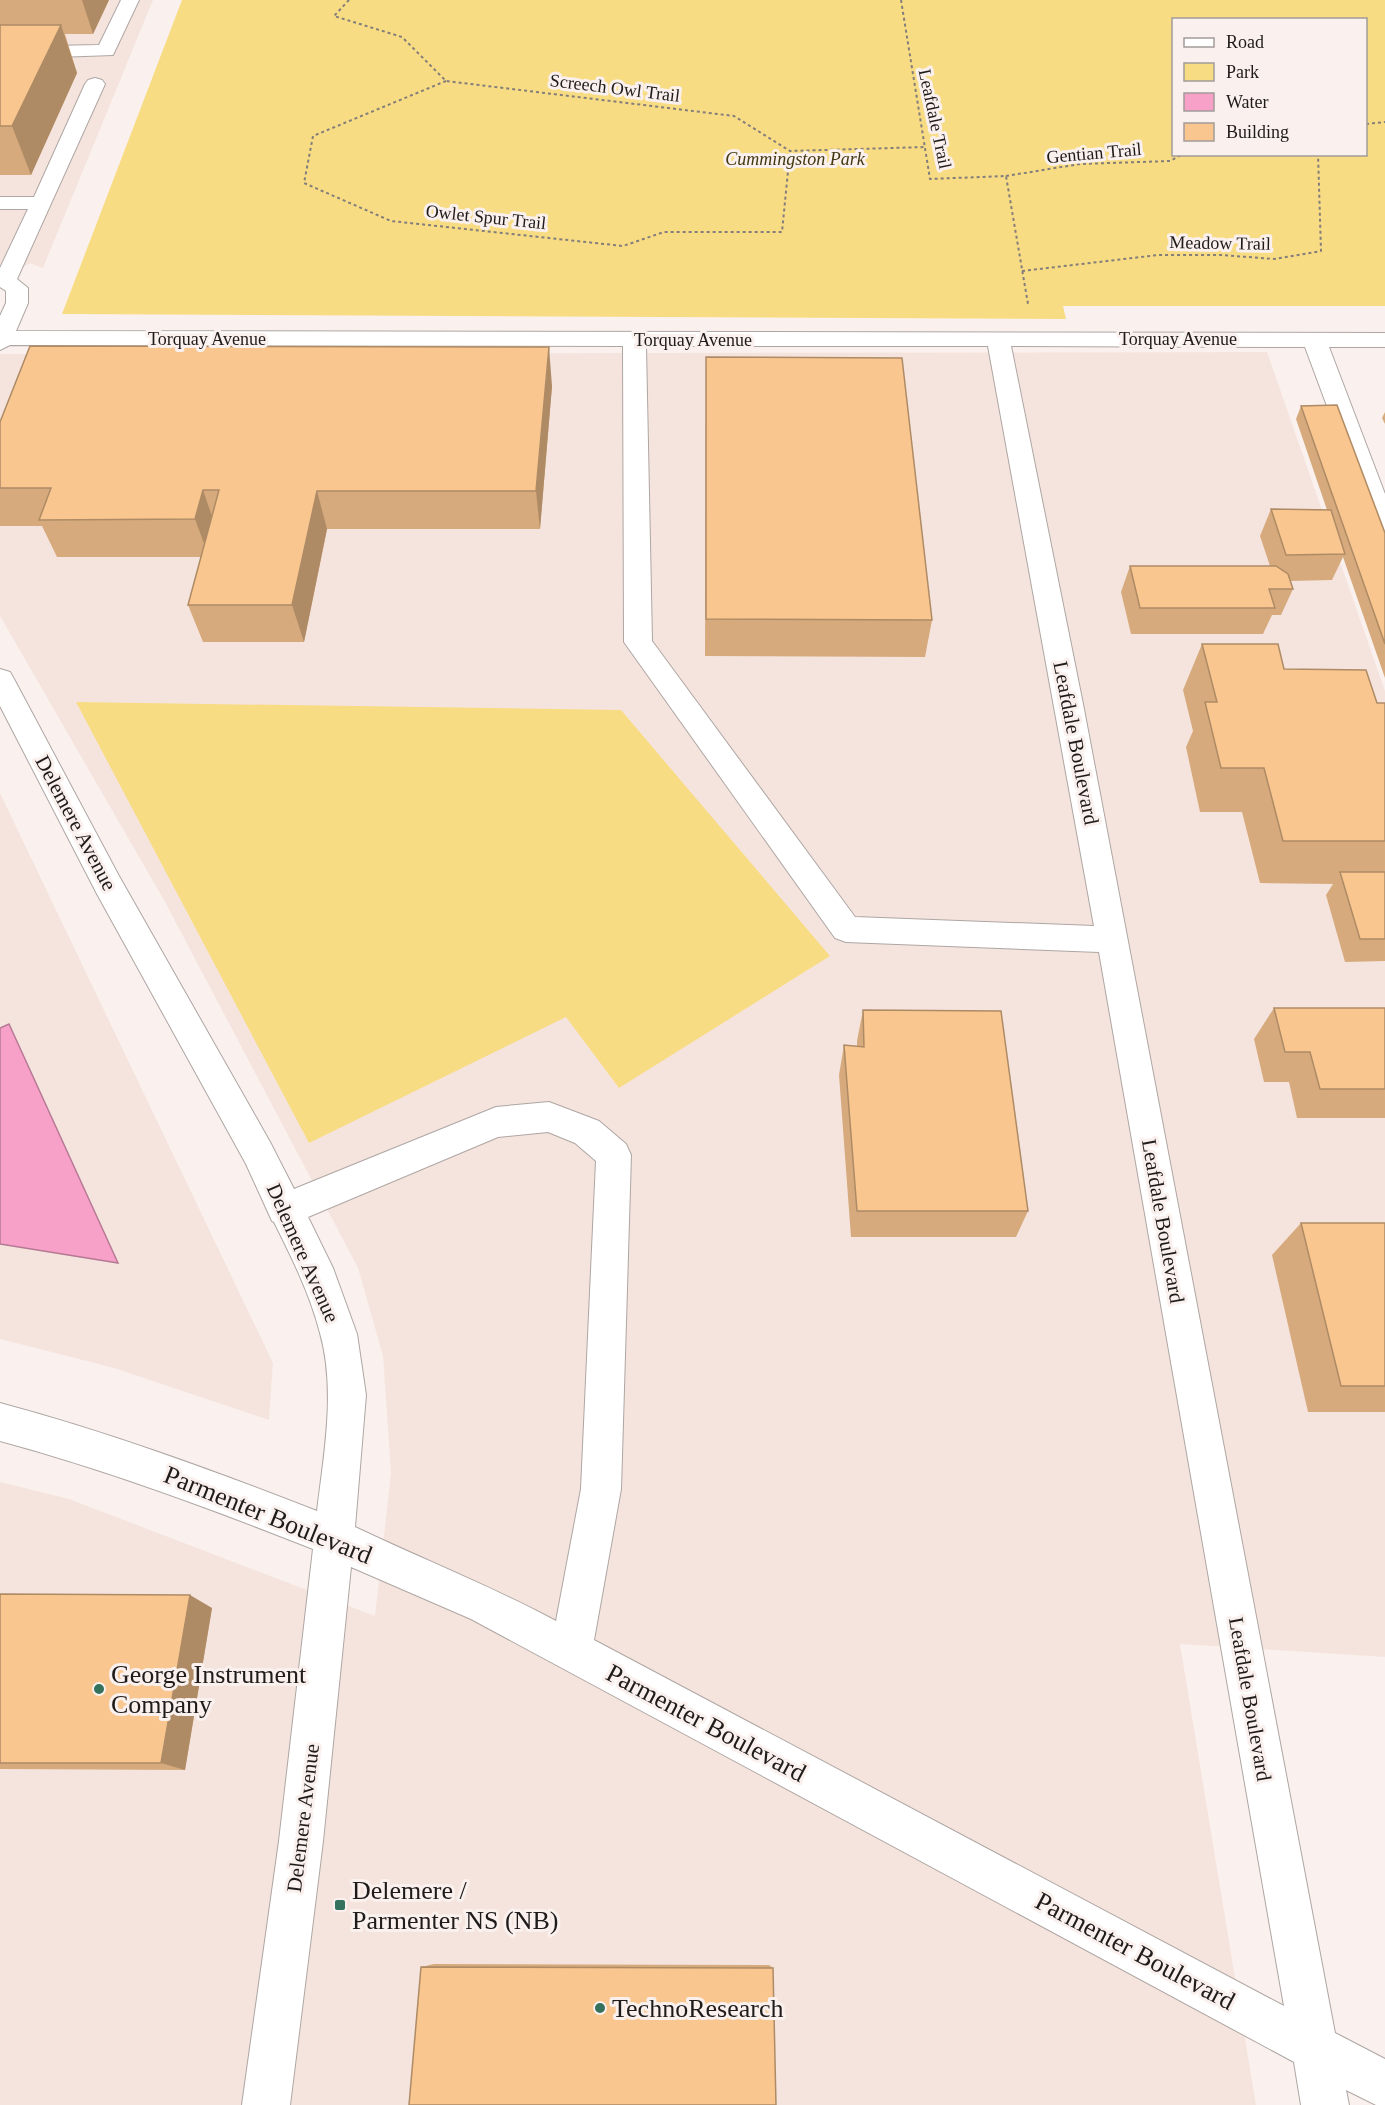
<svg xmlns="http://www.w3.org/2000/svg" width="1385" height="2105" font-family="'Times New Roman',serif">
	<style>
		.built { fill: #f5e4de }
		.green { fill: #f8dc83; fill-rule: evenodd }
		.water { fill: #f7a1c9; stroke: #b67994; stroke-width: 1.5 }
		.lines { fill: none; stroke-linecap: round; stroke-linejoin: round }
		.minor-casing { stroke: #aea6a3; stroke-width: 2 }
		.path { stroke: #837d7b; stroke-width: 2; stroke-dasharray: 3 3; stroke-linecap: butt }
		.minor { fill: #fff; fill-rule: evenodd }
		.wall { fill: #d6aa7c }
		.shaded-wall { fill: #ae8b65 }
		.building { fill: #f9c690; stroke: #ae8b65; stroke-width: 1.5 }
		.poi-dot { fill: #35725d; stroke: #faf1ee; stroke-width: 2 }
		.labels { text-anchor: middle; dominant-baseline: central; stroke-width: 6; stroke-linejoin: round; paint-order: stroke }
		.far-street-label { font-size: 18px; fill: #1e1b1a; stroke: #faf1ee }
		.far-park-label { font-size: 18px; font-style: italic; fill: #433811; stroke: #faf1ee }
		.street-label { font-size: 21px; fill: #1e1b1a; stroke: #faf1ee }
		.near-street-label { font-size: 26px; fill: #1e1b1a; stroke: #faf1ee }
		.near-poi-label { font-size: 26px; fill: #1e1b1a; stroke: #faf1ee; text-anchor: start }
	</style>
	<rect width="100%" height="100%" fill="#faf1ee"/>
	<g class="built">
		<polygon points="0,0 153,0 43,268 30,263 6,279 0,274"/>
		<polygon points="1267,352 1385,691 1385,1657 1180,1644 1256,2105 0,2105 0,1482 69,1499 375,1616 391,1473 383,1356 358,1268 165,902 0,616 0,354"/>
		<polygon points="0,793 273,1363 269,1420 114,1368 0,1339"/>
	</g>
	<g class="green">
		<path d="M182,0H1385V306H1063L1066,319L62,314ZM1174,20H1366V154H1174Z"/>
		<polygon points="76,702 621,710 830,956 619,1088 566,1017 309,1143"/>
	</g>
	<polygon class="water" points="9,1024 118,1263 0,1244 0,1028"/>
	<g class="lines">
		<defs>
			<g id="minor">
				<polygon points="121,0 139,0 113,55 0,59 0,47 99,45"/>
				<path d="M95,78L102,80L105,84L17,279L28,288V303L16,331L1385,333V347H1329L1385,494V536L1376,533L1372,527L1305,347L1011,346L1083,704L1335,2033L1385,2059V2105H1376L1346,2090L1349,2105H1301L1294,2062L471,1619L351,1567L323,1841L290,2105H242L279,1841L313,1549C209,1508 107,1470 0,1441V1403C108,1432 212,1470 317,1511C324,1453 336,1390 320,1333C310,1294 292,1258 274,1222L272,1221L246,1164L97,894L0,706V669L10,672L14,679L119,876L270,1142L294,1189L496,1107L549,1102L599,1121L626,1144L631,1155L621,1489L594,1640L1284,2006L1099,952L846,942L835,938L624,642L623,346L10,345L0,350V316L6,303V291L0,287V268L28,209H0V197H34L85,84L88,80ZM646,346H988L1094,926L855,917L652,641ZM548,1132L575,1143L596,1161L581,1489L556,1621C491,1586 422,1559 355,1527L366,1395L357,1334L333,1268L308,1217L498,1137Z"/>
			</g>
		</defs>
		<use href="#minor" class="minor-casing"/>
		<g class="path">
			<polyline points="349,0 334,16 402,37 446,81 734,116 790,151 926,147"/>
			<polyline points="901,0 930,179 1006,176 1028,304"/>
			<polyline points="446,81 313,136 304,183 391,221 623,246 664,232 782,232 790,151"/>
			<polyline points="1366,124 1385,122"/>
			<polyline points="1006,176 1080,164 1170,161 1183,154"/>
			<polyline points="1022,271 1158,255 1221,255 1275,259 1321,251 1318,154"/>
		</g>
		<use href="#minor" class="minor"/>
	</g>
	<g class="wall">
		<polygon points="0,0 109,0 93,34 65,34 77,73 31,175 0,175"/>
		<polygon points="706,357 932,620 925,657 705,656"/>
		<polygon points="552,386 540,529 327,529 304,642 203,642 188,605 201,557 57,557 42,526 0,526 0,422"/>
		<polygon points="1301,406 1385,533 1385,678 1343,557 1332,580 1290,581 1293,589 1281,615 1272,615 1263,634 1131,634 1121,592 1130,566 1270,566 1260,536 1271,509 1327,510 1296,419"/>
		<polygon points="1385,412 1385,424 1382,418"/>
		<polygon points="1202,644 1284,669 1377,703 1385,703 1385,961 1345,962 1326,895 1333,884 1260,883 1242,812 1200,812 1186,747 1193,731 1183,690"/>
		<polygon points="1274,1008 1385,1008 1385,1118 1297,1118 1289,1082 1264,1082 1254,1039"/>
		<polygon points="863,1010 1028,1211 1016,1237 851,1237 839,1075 844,1045 857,1046 857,1041"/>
		<polygon points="1301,1223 1385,1223 1385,1412 1308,1412 1272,1255"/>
		<polygon points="0,1594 212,1608 185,1770 0,1769"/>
		<polygon points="434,1964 769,1965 773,1968 421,1967"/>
	</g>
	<g class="shaded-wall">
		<polygon points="82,0 109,0 93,34"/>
		<polygon points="61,25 77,73 31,175 12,126"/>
		<polygon points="549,347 552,386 540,529 536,491"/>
		<polygon points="203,490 216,528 209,557 195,519"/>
		<polygon points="317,491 327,529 304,642 292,605"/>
		<polygon points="190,1595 212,1608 185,1770 161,1763"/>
	</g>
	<g class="building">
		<polygon points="0,25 61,25 12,126 0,126"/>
		<polygon points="30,346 549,347 536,491 317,491 292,605 188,605 219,490 203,490 195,519 39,520 51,488 0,488 0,422"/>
		<polygon points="706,357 902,358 932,620 706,619"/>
		<polygon points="1337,405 1385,533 1385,644 1301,406"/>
		<polygon points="1271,509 1331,510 1345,554 1286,555"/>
		<polygon points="1130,566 1276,566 1288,574 1293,589 1269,589 1275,608 1140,608"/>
		<polygon points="1202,644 1278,644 1284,669 1366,670 1377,703 1385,703 1385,841 1283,841 1264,768 1221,768 1205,702 1217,702"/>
		<polygon points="1340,872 1385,872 1385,939 1360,939"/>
		<polygon points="1274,1008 1385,1008 1385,1089 1320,1089 1310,1052 1285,1052"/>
		<polygon points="863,1010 1001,1011 1028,1211 857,1211 844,1045 864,1047"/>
		<polygon points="1301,1223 1385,1223 1385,1386 1341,1386"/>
		<polygon points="0,1594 190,1595 161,1763 0,1763"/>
		<polygon points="421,1967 773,1968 776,2105 409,2105"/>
	</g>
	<g class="poi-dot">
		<circle cx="99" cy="1689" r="6"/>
		<rect x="334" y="1899" width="12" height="12" rx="3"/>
		<circle cx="600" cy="2008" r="6"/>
	</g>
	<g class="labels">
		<g class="far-street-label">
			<text transform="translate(615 88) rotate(7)">Screech Owl Trail</text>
			<text transform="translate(935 119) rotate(78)">Leafdale Trail</text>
			<text transform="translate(1094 153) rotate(-5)">Gentian Trail</text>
			<text transform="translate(486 217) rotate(6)">Owlet Spur Trail</text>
			<text transform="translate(1220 243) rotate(1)">Meadow Trail</text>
			<text x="207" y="339">Torquay Avenue</text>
			<text x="1178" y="339">Torquay Avenue</text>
			<text x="693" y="340">Torquay Avenue</text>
		</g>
		<g class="far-park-label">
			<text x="795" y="159">Cummingston Park</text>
		</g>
		<g class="street-label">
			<text transform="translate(1076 743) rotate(79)">Leafdale Boulevard</text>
			<text transform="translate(76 823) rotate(62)">Delemere Avenue</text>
			<text transform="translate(1163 1221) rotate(80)">Leafdale Boulevard</text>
			<text transform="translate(303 1253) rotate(66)">Delemere Avenue</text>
			<text transform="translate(1250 1699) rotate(80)">Leafdale Boulevard</text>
			<text transform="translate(303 1818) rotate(-83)">Delemere Avenue</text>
		</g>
		<g class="near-street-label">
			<text transform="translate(268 1515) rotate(22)">Parmenter Boulevard</text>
			<text transform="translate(706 1723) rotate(28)">Parmenter Boulevard</text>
			<text transform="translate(1135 1951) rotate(28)">Parmenter Boulevard</text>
		</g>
		<g class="near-poi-label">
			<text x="111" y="1674">George Instrument<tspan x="111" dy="30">Company</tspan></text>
			<text x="352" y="1890">Delemere /<tspan x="352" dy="30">Parmenter NS (NB)</tspan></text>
			<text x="612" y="2008">TechnoResearch</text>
		</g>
	</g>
	<rect x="1172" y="18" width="195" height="138" fill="#faf1ee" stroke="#a29b99" stroke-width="1.5"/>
	<rect x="1184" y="38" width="30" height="9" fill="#ffffff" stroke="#a29b99" stroke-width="1.5"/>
	<text x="1226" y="48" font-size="18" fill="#1e1b1a">Road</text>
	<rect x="1184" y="63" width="30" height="18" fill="#f8dc83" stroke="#a29b99" stroke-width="1.5"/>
	<text x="1226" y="78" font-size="18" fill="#1e1b1a">Park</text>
	<rect x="1184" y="93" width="30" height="18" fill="#f7a1c9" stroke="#a29b99" stroke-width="1.5"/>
	<text x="1226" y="108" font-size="18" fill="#1e1b1a">Water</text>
	<rect x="1184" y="123" width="30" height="18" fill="#f9c690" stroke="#a29b99" stroke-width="1.5"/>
	<text x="1226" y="138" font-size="18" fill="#1e1b1a">Building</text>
</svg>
